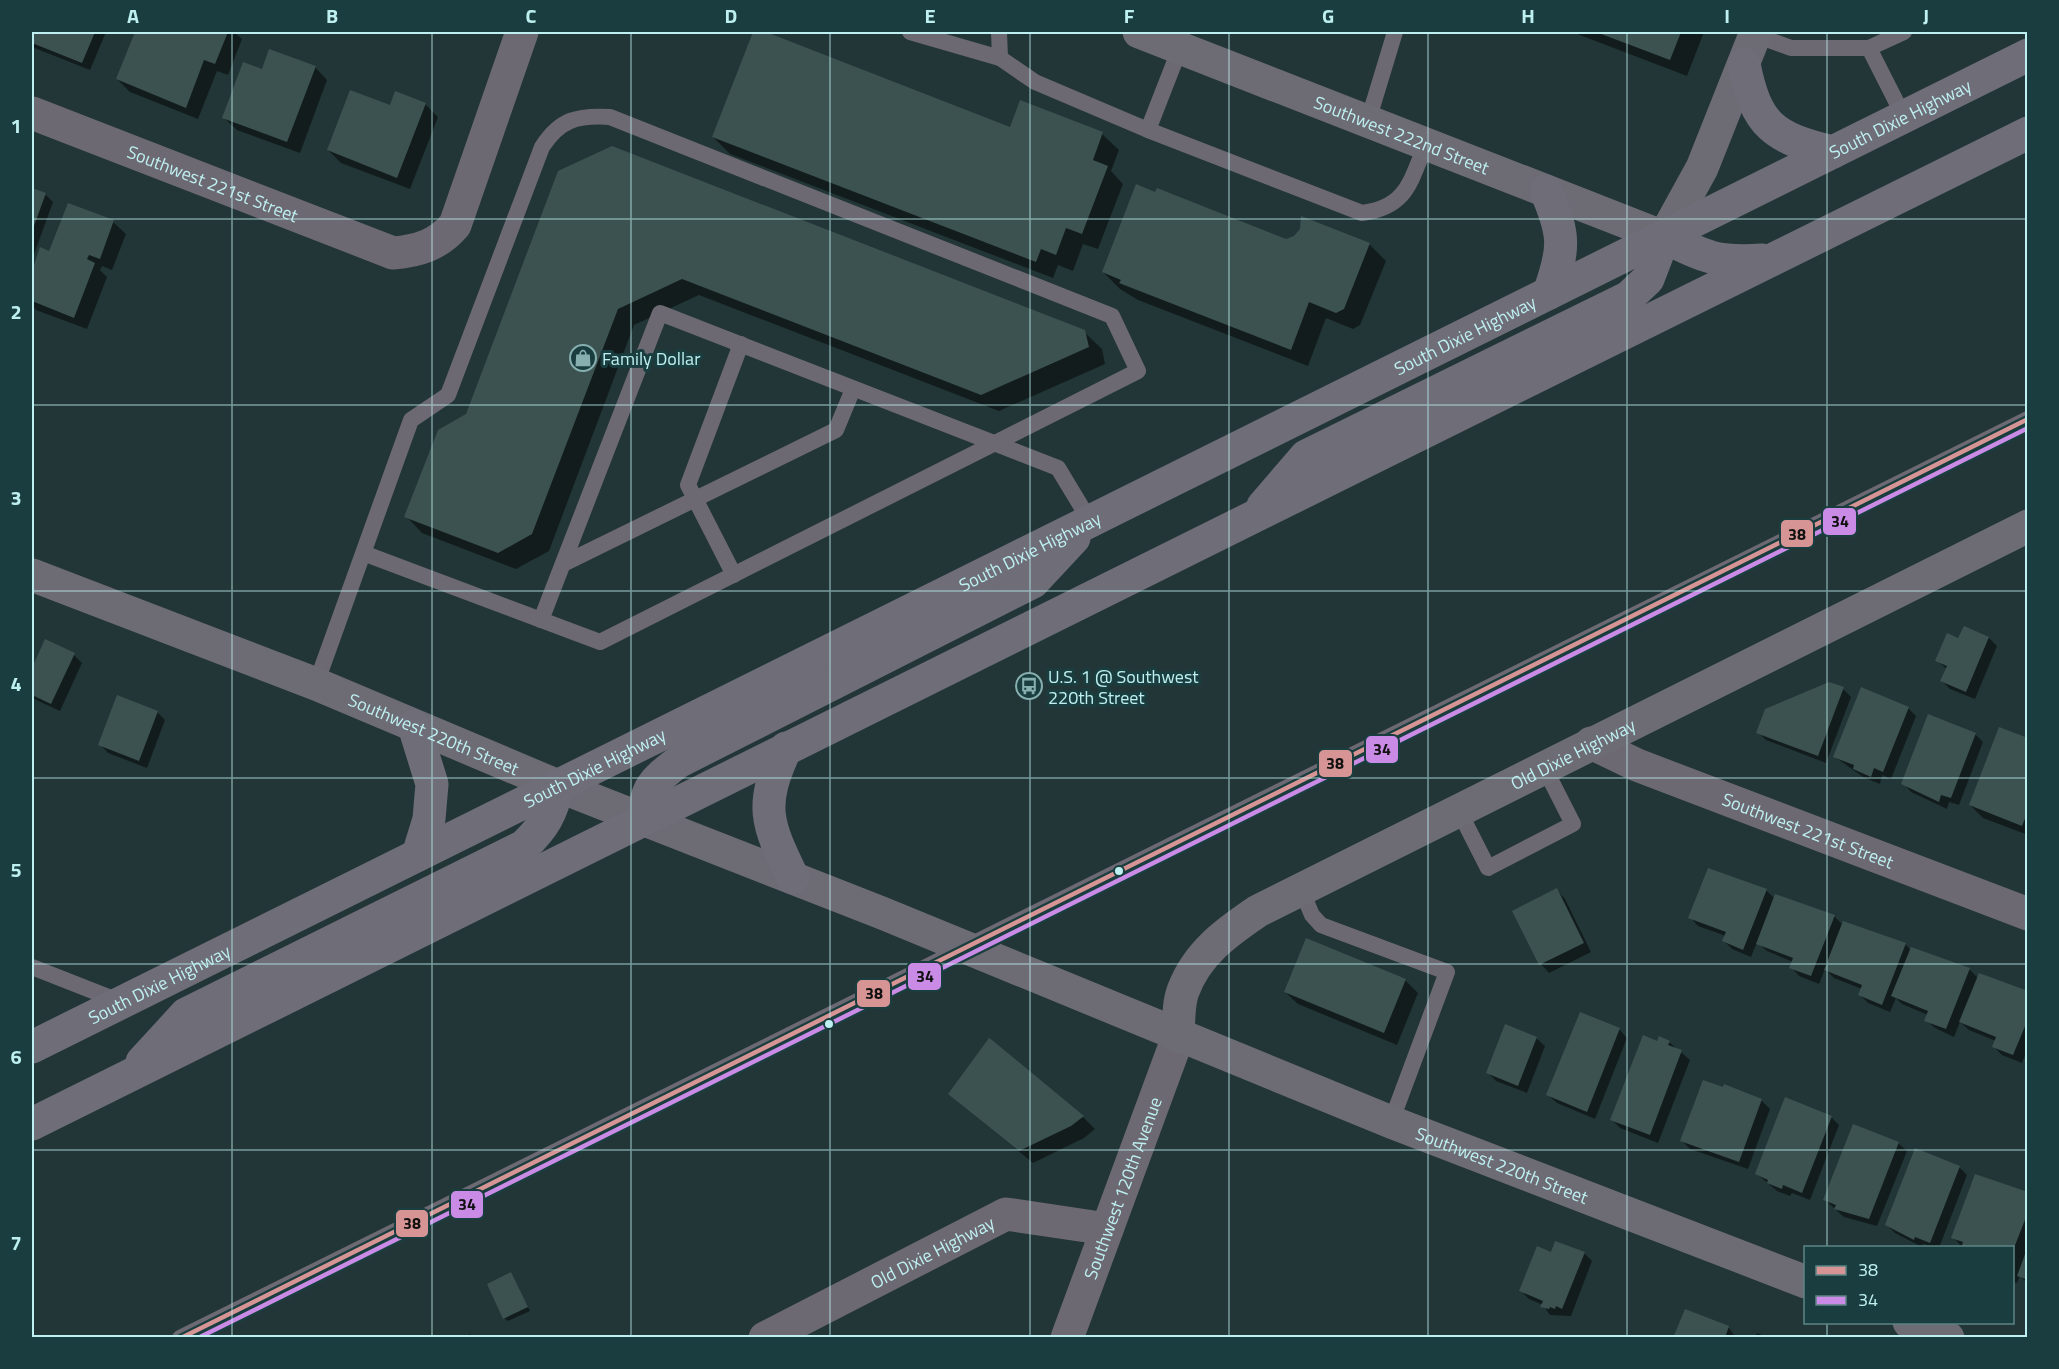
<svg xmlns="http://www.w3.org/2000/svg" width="2059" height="1369" font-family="'Titillium Web',sans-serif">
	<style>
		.shadow { fill: #0007 }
		.building { fill: #3c5251 }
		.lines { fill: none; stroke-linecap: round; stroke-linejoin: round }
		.lane { stroke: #6d6972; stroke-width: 16 }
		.street { stroke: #6d6972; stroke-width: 33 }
		.secondary { stroke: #6d6b74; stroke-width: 33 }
		.highway { stroke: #6e6d78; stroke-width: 33 }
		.bus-1-casing { stroke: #1a3e3f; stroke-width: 9 }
		.bus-2-casing { stroke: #1a3e3f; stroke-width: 9 }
		.bus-1 { stroke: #d79494; stroke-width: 4.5 }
		.bus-2 { stroke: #ca8be6; stroke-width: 4.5 }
		.grid { fill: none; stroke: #bef0f1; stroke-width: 1.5; stroke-opacity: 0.55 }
		.bus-dot { fill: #bef0f1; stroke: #1a3e3f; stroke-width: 2 }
		.labels { text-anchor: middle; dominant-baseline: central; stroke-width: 6; stroke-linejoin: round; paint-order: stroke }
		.street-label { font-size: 18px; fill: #bef0f1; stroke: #1a3e3f }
		.poi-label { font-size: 18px; fill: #bef0f1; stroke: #1a3e3f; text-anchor: start }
		.line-badge { stroke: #1a3e3f; stroke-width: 2 }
		.pale-badge-label { font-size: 16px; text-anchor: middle; font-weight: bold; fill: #111 }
		.neatline { fill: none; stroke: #bef0f1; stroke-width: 2 }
		.grid-label { font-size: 20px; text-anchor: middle; font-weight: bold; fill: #bef0f1 }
	</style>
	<rect width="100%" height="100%" fill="#223637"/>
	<g class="shadow">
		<polygon points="32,32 106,32 90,70 32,47"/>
		<polygon points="136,32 234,32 242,39 228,75 217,71 198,119 130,92 117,79"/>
		<polygon points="754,32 762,32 1011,128 1102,134 1119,150 1111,171 1123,184 1098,249 1083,244 1073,271 1058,265 1053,278 730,154 713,137"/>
		<polygon points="1572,32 1704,32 1687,76"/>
		<polygon points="315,67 327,80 300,153 237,130 224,118 263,71"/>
		<polygon points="425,104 438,117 410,189 341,163 328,150"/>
		<polygon points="559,172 1084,332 1102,349 1105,364 999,411 699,295 634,325 549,551 516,569 422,533 406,516 467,415"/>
		<polygon points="32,189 45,194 53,202 33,257"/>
		<polygon points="1156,194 1286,241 1369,244 1386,261 1360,325 1353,329 1326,318 1308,366 1138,300 1120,289 1103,272"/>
		<polygon points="113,222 126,234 112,270 102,266 100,270 107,277 87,329 36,310 32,305 32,276 41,249 50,253"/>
		<polygon points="1964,628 1989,638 1997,646 1975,699 1950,689 1942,681 1947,669 1937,661 1959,640"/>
		<polygon points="45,641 74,655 82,663 60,711 32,698 32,671"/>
		<polygon points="1843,689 1851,697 1826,763 1766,740 1758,732"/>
		<polygon points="1908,708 1916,716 1891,779 1882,775 1880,784 1863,777 1835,757"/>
		<polygon points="157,712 165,720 147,768 108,753 100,744"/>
		<polygon points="1975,734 1983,742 1959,805 1949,802 1947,809 1911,792 1903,783"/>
		<polygon points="2028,739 2028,835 1983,818 1970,805"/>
		<polygon points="1557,890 1565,899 1591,952 1549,973 1541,964 1514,911"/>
		<polygon points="1766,890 1775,899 1834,916 1843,925 1905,944 1911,950 1969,969 1978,978 2028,993 2028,1048 2022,1063 2002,1055 1994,1047 1996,1041 1969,1030 1960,1022 1954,1037 1935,1028 1926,1020 1928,1015 1902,1004 1896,998 1890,1012 1868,1003 1860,995 1862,989 1834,978 1825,969 1819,984 1799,976 1791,967 1793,962 1767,951 1757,942 1751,957 1732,949 1724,941 1726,936 1698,926 1690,917"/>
		<polygon points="1405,980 1418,993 1397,1045 1298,1004 1285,992"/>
		<polygon points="1619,1029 1627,1038 1595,1119 1557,1103 1548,1095"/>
		<polygon points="1536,1038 1545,1046 1527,1093 1496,1081 1488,1073"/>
		<polygon points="989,1040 1083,1117 1095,1129 1084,1138 1033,1163 963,1106 950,1093"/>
		<polygon points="1669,1042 1690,1060 1658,1143 1620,1128 1612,1120 1658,1043"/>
		<polygon points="1761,1100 1770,1109 1748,1169 1690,1149 1682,1141"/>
		<polygon points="1831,1117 1839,1125 1810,1200 1792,1193 1790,1196 1777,1191 1757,1174"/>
		<polygon points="1898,1143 1907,1151 1877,1226 1844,1217 1825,1200"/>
		<polygon points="1959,1167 1967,1175 1939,1248 1923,1244 1922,1247 1895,1233 1886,1224"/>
		<polygon points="2028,1194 2028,1284 2020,1276 2017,1283 2012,1282 2012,1248 1962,1247 1953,1237"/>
		<polygon points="1584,1253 1592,1261 1571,1316 1550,1315 1543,1305 1529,1299 1521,1291 1551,1254"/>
		<polygon points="511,1274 530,1311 508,1321 504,1318"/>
		<polygon points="1685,1311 1729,1328 1736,1338 1675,1338"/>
		<polygon points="1757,1333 1769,1338 1755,1338"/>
		<polygon points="470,1334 474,1338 463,1338"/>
	</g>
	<g class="building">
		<polygon points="32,32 95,32 82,63 32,43"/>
		<polygon points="135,32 228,32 215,64 204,60 186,108 116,79"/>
		<polygon points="753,32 766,32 1010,127 1020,100 1103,132 1093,160 1108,166 1082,234 1066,228 1056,255 1041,249 1036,262 712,137"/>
		<polygon points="1596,32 1681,32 1670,60"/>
		<polygon points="269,49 316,66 287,142 222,118 243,62 262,69"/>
		<polygon points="350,90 390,105 395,91 426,103 397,178 327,150"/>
		<polygon points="612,146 1085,330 1089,347 981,395 682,279 618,309 532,534 498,553 404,517 438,430 466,414 558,171"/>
		<polygon points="1136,184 1155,192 1157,188 1286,239 1294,236 1300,229 1301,216 1370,243 1344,309 1336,313 1309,302 1291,350 1119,283 1121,280 1102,272"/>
		<polygon points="32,188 46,193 32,231"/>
		<polygon points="68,203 114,220 100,259 89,255 87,259 95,263 74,318 32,301 32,271 40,247 49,251"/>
		<polygon points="1964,626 1989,637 1966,692 1940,681 1947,666 1935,661 1947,633 1958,638"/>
		<polygon points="45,639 75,653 51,704 32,695 32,668"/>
		<polygon points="1829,682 1844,687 1818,756 1756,733 1765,709"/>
		<polygon points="1861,687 1909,707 1883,772 1874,768 1871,777 1853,769 1854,765 1833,757"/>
		<polygon points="117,695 158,711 139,761 98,745"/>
		<polygon points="1928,714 1976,733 1951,798 1941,795 1939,802 1901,784"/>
		<polygon points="1999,727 2028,738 2028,811 2022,826 1969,805"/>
		<polygon points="1708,868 1767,889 1743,950 1722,941 1726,932 1688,918"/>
		<polygon points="1557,888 1584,943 1539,965 1512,911"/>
		<polygon points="1775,894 1835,915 1811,976 1789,968 1793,958 1756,944"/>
		<polygon points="1843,921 1906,943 1882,1005 1858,995 1862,985 1824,970"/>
		<polygon points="1306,938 1406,979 1384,1033 1284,992"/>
		<polygon points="1911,947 1970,968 1946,1029 1924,1021 1928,1011 1891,996"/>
		<polygon points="1979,973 2028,991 2028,1019 2013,1055 1992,1047 1996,1037 1959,1022"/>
		<polygon points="1580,1012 1620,1028 1587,1112 1546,1095"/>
		<polygon points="1505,1024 1537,1037 1518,1086 1486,1073"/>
		<polygon points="1643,1035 1657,1041 1659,1036 1670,1041 1668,1045 1682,1050 1650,1135 1610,1120"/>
		<polygon points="989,1038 992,1040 1084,1116 1071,1126 1019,1151 948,1094"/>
		<polygon points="1703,1080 1723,1087 1724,1084 1762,1099 1739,1162 1680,1141"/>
		<polygon points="1785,1097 1832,1116 1802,1193 1783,1185 1782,1189 1767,1183 1768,1180 1755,1174"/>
		<polygon points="1853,1124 1899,1142 1869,1219 1834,1209 1836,1205 1823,1200"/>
		<polygon points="1915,1148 1960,1166 1930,1243 1915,1237 1914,1240 1885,1225"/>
		<polygon points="1975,1174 2028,1192 2028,1212 2014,1248 1961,1248 1963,1242 1951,1238"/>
		<polygon points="1555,1241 1585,1252 1562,1309 1556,1306 1555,1309 1550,1307 1549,1309 1540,1307 1543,1301 1519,1291 1537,1246 1551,1252"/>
		<polygon points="2027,1249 2028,1249 2028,1280 2017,1276"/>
		<polygon points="511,1272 528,1307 503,1319 487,1284"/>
		<polygon points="1685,1309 1729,1326 1725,1338 1673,1338"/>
	</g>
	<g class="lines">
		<g class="lane">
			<polyline points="910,32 1000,58"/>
			<polyline points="999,32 1000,58 1035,82 1148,130"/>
			<polyline points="1755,35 1791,48 1869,48 1904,32"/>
			<path d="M1180,48L1148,130L1362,213C1407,207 1410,182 1426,144"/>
			<polyline points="1869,48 1904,117"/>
			<polyline points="1368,121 1395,32"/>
			<polyline points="563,564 836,430 853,389"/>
			<polyline points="734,575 688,485 741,344"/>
			<polyline points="541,620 660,313 1058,468 1090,521"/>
			<path d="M316,684L411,420L448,395L542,147C560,119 578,115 610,117L1112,316L1138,371L600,642L363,553"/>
			<polyline points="1458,809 1488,868 1573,824 1544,767"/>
			<polyline points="1301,889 1312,915 1321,925 1447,972 1391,1122"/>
			<polyline points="32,967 121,1002"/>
			<polyline points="180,1338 2028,419"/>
		</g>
		<g class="street">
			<path id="s1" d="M32,113L393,253C418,251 438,245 455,225L522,32"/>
			<path id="s2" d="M1591,743L1637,765L2028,914"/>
			<path id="s3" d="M765,1338L1006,1214L1107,1229"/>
			<path id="s4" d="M1067,1338L1178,1037"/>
		</g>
		<g class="secondary">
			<path id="s5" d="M1139,32L1664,237L1702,168L1756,32"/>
			<path id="s6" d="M32,575L316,684L558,786L882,913L1391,1122L1806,1282"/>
			<path id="s7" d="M1178,1037C1179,1022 1178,1004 1183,991C1197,953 1227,932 1258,911L2028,526"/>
			<polyline points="1909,1322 1948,1338"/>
		</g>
		<g class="highway">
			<path d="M1744,64C1756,126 1774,138 1833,152"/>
			<path d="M1546,191C1565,235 1565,248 1549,293"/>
			<path d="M1664,237C1705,257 1716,263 1762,260"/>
			<polyline points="1263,506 1306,456 1629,297 1648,279 1664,237"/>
			<polyline points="414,726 432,784 429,819 418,855"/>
			<path d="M786,748C759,806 766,822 793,878"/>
			<path d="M643,820C646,788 652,782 678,762L1033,582L1074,538"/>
			<path id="s8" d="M32,1047L2028,55"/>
			<path d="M142,1062L186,1014L524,846C544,827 552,813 558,786"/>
			<path d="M32,1124C697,794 1362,462 2028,133"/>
		</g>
		<defs>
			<polyline id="bus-1" points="181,1338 2028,419"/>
			<polyline id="bus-2" points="198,1338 2028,428"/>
		</defs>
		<use href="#bus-1" class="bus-1-casing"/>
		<use href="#bus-2" class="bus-2-casing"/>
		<use href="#bus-1" class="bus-1"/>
		<use href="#bus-2" class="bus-2"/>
	</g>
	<path class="grid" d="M232,32V1338M432,32V1338M631,32V1338M830,32V1338M1030,32V1338M1229,32V1338M1428,32V1338M1627,32V1338M1827,32V1248M32,219H2028M32,405H2028M32,591H2028M32,778H2028M32,964H2028M32,1150H2028M1827,1322V1338"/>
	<defs>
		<symbol id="shop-ring" viewBox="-11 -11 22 22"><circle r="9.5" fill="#1a3e3f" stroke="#87afb0" stroke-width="1.5"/><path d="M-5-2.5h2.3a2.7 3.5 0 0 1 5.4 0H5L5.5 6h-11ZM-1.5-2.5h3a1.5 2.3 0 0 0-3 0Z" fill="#87afb0"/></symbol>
		<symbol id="bus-ring" viewBox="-11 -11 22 22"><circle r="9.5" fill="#1a3e3f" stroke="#87afb0" stroke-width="1.5"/><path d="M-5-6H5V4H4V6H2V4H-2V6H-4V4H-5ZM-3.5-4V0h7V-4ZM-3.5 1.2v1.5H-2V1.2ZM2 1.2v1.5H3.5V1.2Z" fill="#87afb0"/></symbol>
	</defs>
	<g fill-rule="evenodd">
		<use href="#shop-ring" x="568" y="343" width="30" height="30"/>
		<use href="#bus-ring" x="1014" y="671" width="30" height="30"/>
	</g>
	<g class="bus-dot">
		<circle cx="1119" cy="871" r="5"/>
		<circle cx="829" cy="1024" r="5"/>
	</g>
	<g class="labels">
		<g class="street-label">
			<text stroke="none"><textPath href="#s8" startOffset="2086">South Dixie Highway</textPath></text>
			<text stroke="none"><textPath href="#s5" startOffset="282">Southwest 222nd Street</textPath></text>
			<text stroke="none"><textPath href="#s1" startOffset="194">Southwest 221st Street</textPath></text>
			<text stroke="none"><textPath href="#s8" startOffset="1600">South Dixie Highway</textPath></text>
			<text stroke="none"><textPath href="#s8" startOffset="1114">South Dixie Highway</textPath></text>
			<text stroke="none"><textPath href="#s6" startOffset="432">Southwest 220th Street</textPath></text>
			<text stroke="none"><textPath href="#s7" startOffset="510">Old Dixie Highway</textPath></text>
			<text stroke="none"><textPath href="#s8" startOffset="628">South Dixie Highway</textPath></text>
			<text stroke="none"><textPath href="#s2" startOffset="234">Southwest 221st Street</textPath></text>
			<text stroke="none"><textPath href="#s8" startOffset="142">South Dixie Highway</textPath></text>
			<text stroke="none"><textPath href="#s6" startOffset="1584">Southwest 220th Street</textPath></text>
			<text stroke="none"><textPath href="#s4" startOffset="160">Southwest 120th Avenue</textPath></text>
			<text stroke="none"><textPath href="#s3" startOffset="188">Old Dixie Highway</textPath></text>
		</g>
		<g class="poi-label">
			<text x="602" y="358">Family Dollar</text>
			<text x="1048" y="676">U.S. 1 @ Southwest<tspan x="1048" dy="21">220th Street</tspan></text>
		</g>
	</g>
	<g class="line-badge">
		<rect x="1822" y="507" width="35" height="29" rx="6" fill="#ca8be6"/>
		<rect x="1780" y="519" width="34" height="29" rx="6" fill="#d79494"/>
		<rect x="1365" y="735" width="34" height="29" rx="6" fill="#ca8be6"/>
		<rect x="1318" y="749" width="35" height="29" rx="6" fill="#d79494"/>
		<rect x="907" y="962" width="35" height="29" rx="6" fill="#ca8be6"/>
		<rect x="856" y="979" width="35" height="29" rx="6" fill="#d79494"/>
		<rect x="450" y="1190" width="34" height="29" rx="6" fill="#ca8be6"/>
		<rect x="395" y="1209" width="34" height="29" rx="6" fill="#d79494"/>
	</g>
	<g class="pale-badge-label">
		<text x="1840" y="527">34</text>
		<text x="1797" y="540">38</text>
		<text x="1382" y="755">34</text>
		<text x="1335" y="769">38</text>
		<text x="925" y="982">34</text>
		<text x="874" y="999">38</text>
		<text x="467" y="1210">34</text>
		<text x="412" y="1229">38</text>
	</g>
	<rect width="2059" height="1369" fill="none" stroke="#1a3e3f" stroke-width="66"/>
	<rect x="1804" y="1246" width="210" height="78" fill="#1a3e3f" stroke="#5c8586" stroke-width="1.5"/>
	<rect x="1816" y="1266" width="30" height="9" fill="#d79494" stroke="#5c8586" stroke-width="1.5"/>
	<text x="1858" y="1276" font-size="18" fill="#bef0f1">38</text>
	<rect x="1816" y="1296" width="30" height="9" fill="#ca8be6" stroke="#5c8586" stroke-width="1.5"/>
	<text x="1858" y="1306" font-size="18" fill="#bef0f1">34</text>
	<rect x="33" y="33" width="1993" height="1303" class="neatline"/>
	<g class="grid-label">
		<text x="133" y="23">A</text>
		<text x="332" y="23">B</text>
		<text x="531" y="23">C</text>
		<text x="731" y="23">D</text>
		<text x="930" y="23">E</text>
		<text x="1129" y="23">F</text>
		<text x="1328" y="23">G</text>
		<text x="1528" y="23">H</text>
		<text x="1727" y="23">I</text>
		<text x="1926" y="23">J</text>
		<text x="16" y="133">1</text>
		<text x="16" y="319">2</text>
		<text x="16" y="505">3</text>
		<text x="16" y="691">4</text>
		<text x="16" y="877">5</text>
		<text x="16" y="1064">6</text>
		<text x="16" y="1250">7</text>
	</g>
</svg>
